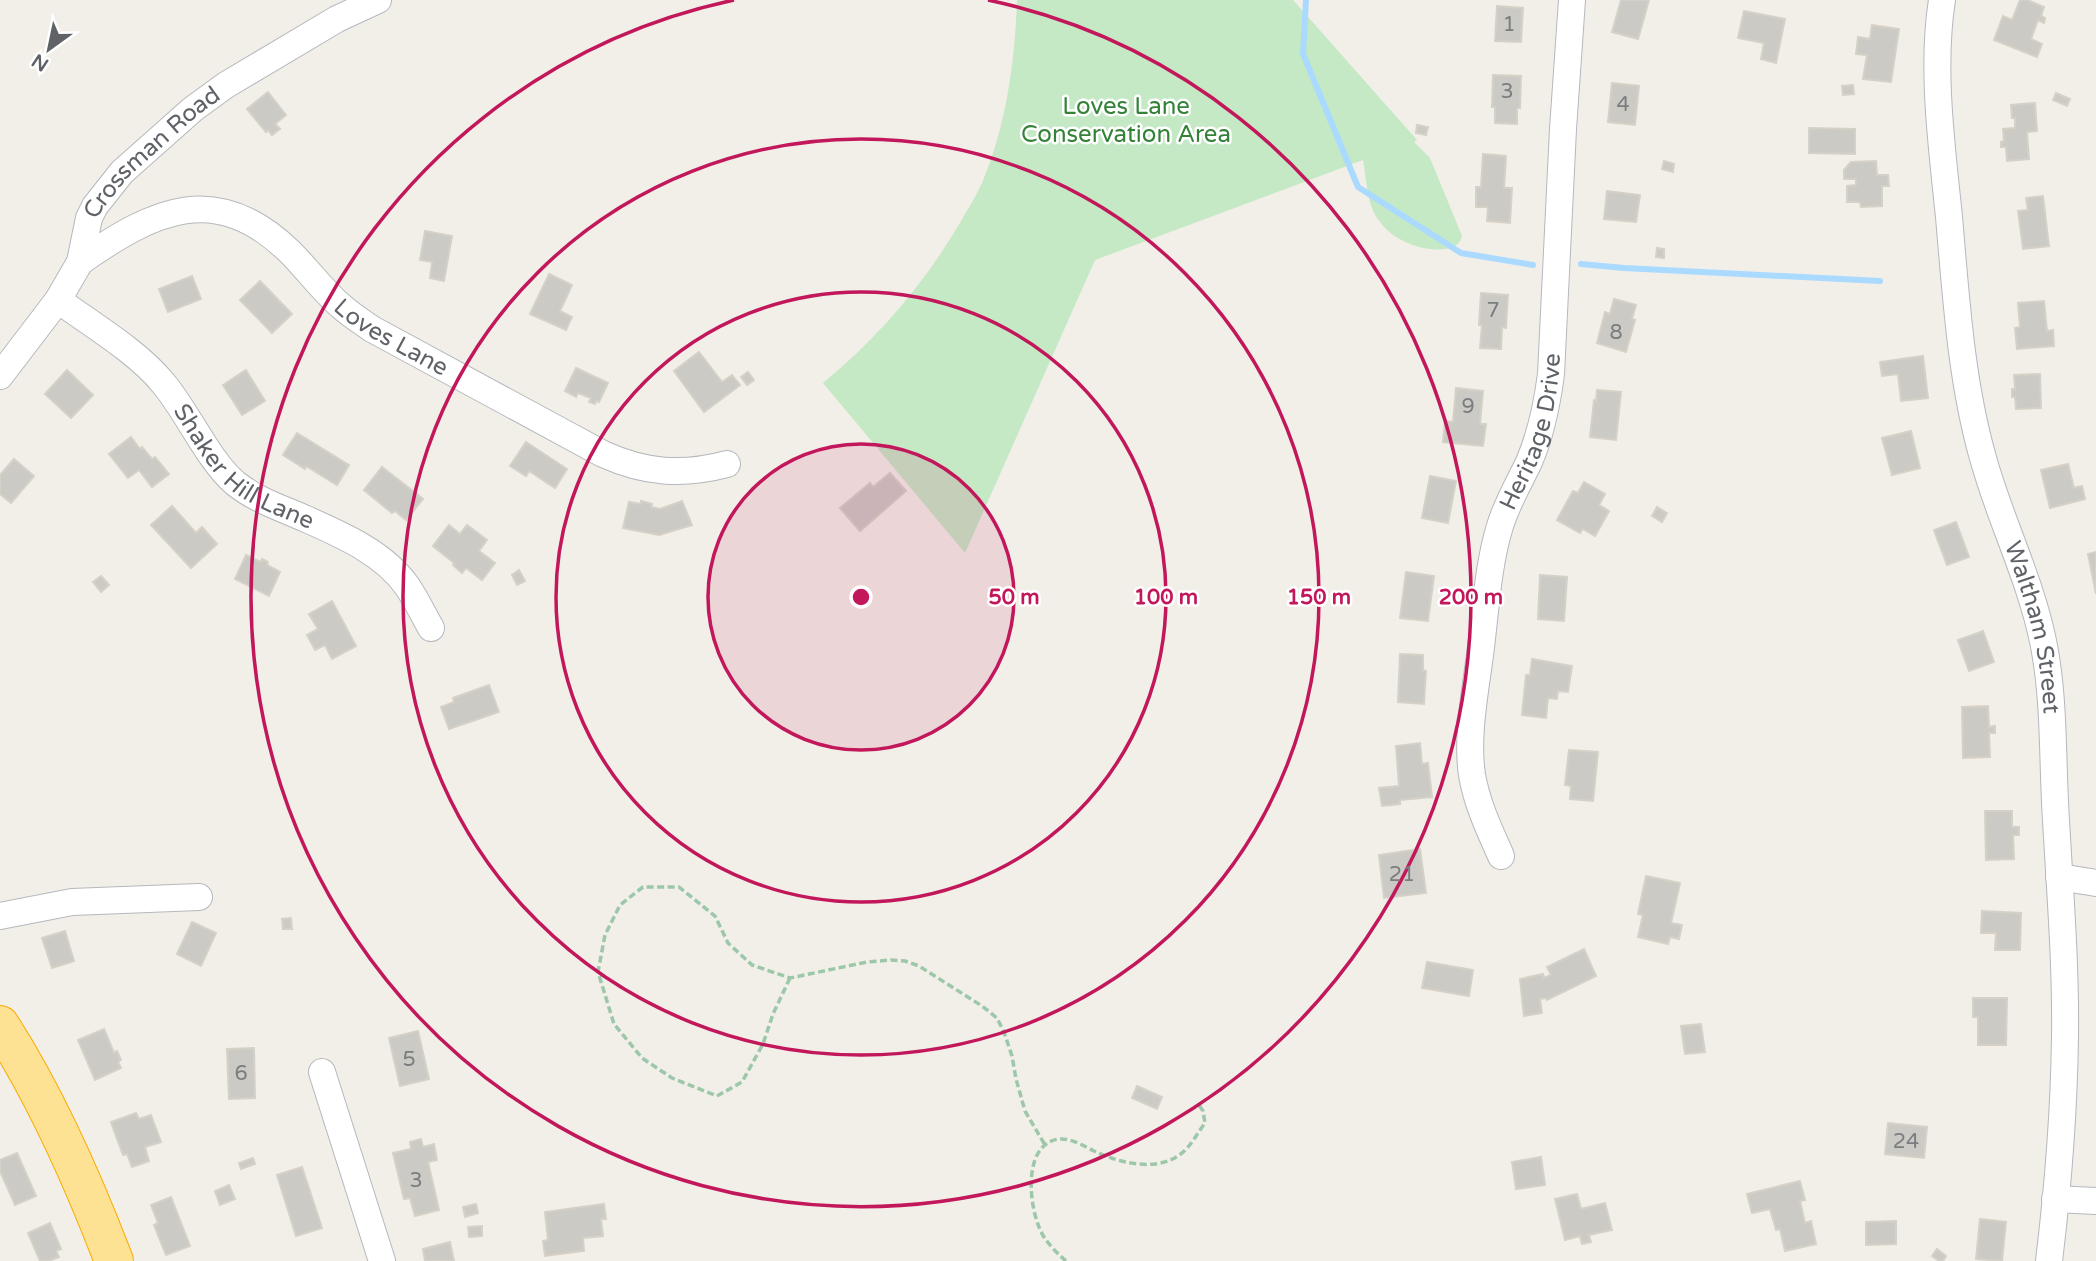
<svg xmlns="http://www.w3.org/2000/svg" width="2096" height="1261" font-family="'Varela Round',sans-serif">
	<style>
		.green { fill: #c5e8c5 }
		.lines { fill: none; stroke-linecap: round; stroke-linejoin: round }
		.stream { stroke: #aadaff; stroke-width: 6 }
		.building { fill: #cccac5; stroke: #d6d1c6; stroke-width: 2 }
		.minor-casing { stroke: #b5b8bc; stroke-width: 28 }
		.highway-casing { stroke: #f9ab00; stroke-width: 40 }
		.path { stroke: #9cc7a9; stroke-width: 3.5; stroke-dasharray: 7 3.5; stroke-linecap: butt }
		.minor { stroke: #fff; stroke-width: 26 }
		.highway { stroke: #fde293; stroke-width: 38 }
		.ring { fill: none; stroke: #c2185b; stroke-width: 3.5 }
		.labels { text-anchor: middle; dominant-baseline: central; stroke-width: 5; stroke-linejoin: round; paint-order: stroke }
		.number-label { font-size: 21px; fill: #7a7d7f }
		.park-label { font-size: 24px; fill: #348238; stroke: #fff }
		.street-label { font-size: 24px; fill: #5f6368; stroke: #fff }
		.centre { fill: #c2185b; stroke: #fff; stroke-width: 3.5 }
		.ring-label { font-size: 21px; text-anchor: middle; font-weight: bold; fill: #c2185b; stroke: #fff; stroke-width: 5; stroke-linejoin: round; paint-order: stroke }
	</style>
	<rect width="100%" height="100%" fill="#f1efe8"/>
	<path class="green" d="M1017,0H1293L1417,140L1414,142L1430,158L1462,236C1459,255 1424,250 1410,244C1398,239 1387,232 1380,222C1366,204 1367,181 1363,160L1095,260L965,553L823,383C878,338 925,283 961,221C968,209 976,196 982,183C1006,126 1015,62 1017,0Z"/>
	<g class="lines">
		<g class="stream">
			<polyline points="1306,0 1303,54 1358,187 1461,253 1533,265"/>
			<polyline points="1581,264 1624,268 1880,281"/>
		</g>
	</g>
	<g class="building">
		<polygon points="1621,0 1649,0 1638,39 1612,32"/>
		<polygon points="2020,0 2027,0 2044,7 2041,16 2045,18 2044,23 2038,20 2031,39 2042,44 2037,57 1994,40 2003,16 2012,20"/>
		<polygon points="1497,6 1523,8 1521,42 1495,41"/>
		<polygon points="1744,11 1785,19 1776,63 1761,59 1764,43 1738,38"/>
		<polygon points="1872,25 1899,29 1891,82 1863,79 1867,55 1856,54 1858,37 1870,39"/>
		<polygon points="1493,75 1521,76 1520,108 1517,108 1517,124 1495,123 1495,107 1492,107"/>
		<polygon points="1612,83 1639,86 1635,125 1608,122"/>
		<polygon points="1853,85 1854,94 1843,95 1842,86"/>
		<polygon points="268,92 286,115 275,124 280,129 272,135 268,130 266,132 247,109"/>
		<polygon points="2056,93 2070,99 2067,106 2053,100"/>
		<polygon points="2035,103 2037,131 2027,132 2029,159 2007,161 2006,147 2001,147 2001,142 2004,141 2003,129 2015,128 2015,118 2012,118 2011,105"/>
		<polygon points="1417,125 1428,127 1426,135 1416,133"/>
		<polygon points="1809,128 1855,129 1855,154 1809,153"/>
		<polygon points="1483,154 1506,156 1504,188 1512,188 1510,223 1487,221 1488,207 1476,207 1476,187 1481,187"/>
		<polygon points="1664,161 1674,164 1673,172 1662,169"/>
		<polygon points="1876,161 1877,175 1888,175 1889,186 1882,186 1882,206 1861,207 1860,202 1847,202 1847,186 1856,185 1856,179 1844,179 1844,170 1851,162"/>
		<polygon points="1607,191 1640,195 1636,222 1604,219"/>
		<polygon points="2043,196 2049,246 2023,249 2018,211 2028,210 2026,198"/>
		<polygon points="425,231 452,236 444,281 430,278 432,262 420,260"/>
		<polygon points="1657,248 1664,249 1664,258 1656,257"/>
		<polygon points="549,274 572,285 560,311 572,317 566,330 530,314"/>
		<polygon points="192,276 201,299 168,312 159,289"/>
		<polygon points="260,281 292,314 272,333 240,300"/>
		<polygon points="1481,293 1508,295 1506,328 1502,327 1501,349 1480,348 1482,325 1479,325"/>
		<polygon points="1614,299 1636,305 1632,319 1635,320 1626,352 1597,343 1605,312 1610,314"/>
		<polygon points="2044,301 2047,331 2053,330 2054,346 2017,349 2015,328 2020,327 2018,303"/>
		<polygon points="699,352 722,382 732,375 740,385 704,412 674,371"/>
		<polygon points="1923,356 1928,398 1901,401 1898,374 1882,376 1880,362"/>
		<polygon points="576,368 608,383 599,402 596,401 595,404 589,402 591,398 578,393 576,397 565,391"/>
		<polygon points="67,370 93,395 71,418 45,394"/>
		<polygon points="246,370 265,401 242,415 223,385"/>
		<polygon points="748,372 754,380 747,385 741,377"/>
		<polygon points="2040,374 2041,408 2016,409 2015,397 2012,397 2012,389 2015,389 2014,375"/>
		<polygon points="1456,388 1483,391 1480,424 1486,424 1483,446 1443,442 1445,421 1453,422"/>
		<polygon points="1597,390 1621,392 1616,440 1590,437 1594,400 1596,401"/>
		<polygon points="1911,431 1920,468 1892,475 1882,438"/>
		<polygon points="297,433 349,465 337,485 306,466 305,469 283,455"/>
		<polygon points="131,437 140,449 142,447 152,459 155,457 169,474 152,487 139,470 128,478 109,454"/>
		<polygon points="526,442 567,469 555,488 529,471 526,476 510,466"/>
		<polygon points="14,459 34,476 11,503 0,494 0,475"/>
		<polygon points="2068,464 2074,488 2082,486 2085,499 2050,508 2041,470"/>
		<polygon points="382,467 423,499 406,520 395,511 392,513 364,490"/>
		<polygon points="890,473 906,491 860,531 840,508 870,483 873,487"/>
		<polygon points="1430,476 1456,481 1448,523 1422,518"/>
		<polygon points="1584,482 1605,494 1599,505 1609,511 1595,536 1583,529 1580,533 1557,520 1573,491 1578,493"/>
		<polygon points="641,501 652,504 651,507 660,509 682,501 692,525 659,535 623,528 629,502 641,504"/>
		<polygon points="172,506 196,533 202,527 217,544 191,568 151,525"/>
		<polygon points="1657,507 1667,513 1662,522 1652,516"/>
		<polygon points="1956,522 1969,557 1947,565 1934,530"/>
		<polygon points="449,525 460,534 467,525 487,540 479,551 495,563 482,580 466,568 462,573 453,565 454,563 433,546"/>
		<polygon points="2096,552 2096,594 2088,554"/>
		<polygon points="246,555 261,562 262,559 268,562 267,565 280,572 269,596 235,579"/>
		<polygon points="519,570 525,581 517,585 512,575"/>
		<polygon points="1406,572 1434,576 1428,621 1400,618"/>
		<polygon points="1540,575 1567,577 1564,621 1538,619"/>
		<polygon points="101,576 109,585 101,592 93,582"/>
		<polygon points="332,601 356,646 332,659 325,645 315,650 307,635 318,629 309,614"/>
		<polygon points="1983,631 1994,662 1969,671 1958,640"/>
		<polygon points="1400,654 1423,655 1423,670 1426,671 1424,704 1398,702"/>
		<polygon points="1532,659 1572,666 1568,692 1558,691 1557,699 1548,698 1546,718 1522,715 1526,675 1530,675"/>
		<polygon points="489,685 499,712 449,729 441,707 454,702 453,698"/>
		<polygon points="1988,706 1989,727 1995,726 1995,733 1989,733 1990,757 1963,758 1962,707"/>
		<polygon points="1420,743 1422,764 1428,763 1432,797 1400,800 1400,804 1382,806 1379,788 1399,786 1396,746"/>
		<polygon points="1569,750 1598,752 1593,801 1570,799 1571,786 1565,785"/>
		<polygon points="1985,811 2012,811 2012,827 2019,827 2019,835 2013,835 2014,859 1986,860"/>
		<polygon points="1420,849 1426,893 1384,898 1379,855"/>
		<polygon points="1646,876 1680,883 1671,923 1682,925 1679,939 1670,937 1668,944 1638,937 1643,915 1638,914"/>
		<polygon points="1982,911 2021,913 2020,950 1995,950 1996,933 1981,933"/>
		<polygon points="291,918 292,929 283,929 282,919"/>
		<polygon points="192,922 216,933 201,966 177,954"/>
		<polygon points="65,931 74,961 52,968 42,938"/>
		<polygon points="1584,949 1596,976 1547,1000 1546,998 1540,999 1542,1013 1524,1016 1520,979 1543,974 1544,978 1551,975 1547,967"/>
		<polygon points="1427,962 1473,970 1469,996 1422,988"/>
		<polygon points="1973,998 2007,998 2006,1045 1978,1045 1978,1017 1973,1017"/>
		<polygon points="1701,1024 1705,1052 1685,1054 1681,1026"/>
		<polygon points="104,1029 114,1053 117,1051 121,1060 118,1062 121,1068 95,1080 78,1040"/>
		<polygon points="418,1031 429,1079 400,1086 389,1038"/>
		<polygon points="254,1048 255,1098 229,1099 227,1049"/>
		<polygon points="1137,1086 1162,1097 1157,1109 1132,1098"/>
		<polygon points="136,1113 139,1119 151,1115 161,1142 145,1147 149,1161 132,1167 127,1154 123,1155 111,1122"/>
		<polygon points="1888,1123 1927,1127 1924,1158 1885,1154"/>
		<polygon points="421,1139 423,1147 434,1144 437,1160 428,1162 439,1210 415,1216 410,1198 404,1199 393,1153 411,1149 410,1142"/>
		<polygon points="17,1153 36,1196 15,1205 0,1171 0,1160"/>
		<polygon points="1541,1157 1545,1185 1516,1189 1512,1162"/>
		<polygon points="253,1158 255,1164 241,1169 239,1163"/>
		<polygon points="302,1167 322,1228 296,1236 277,1175"/>
		<polygon points="1800,1181 1805,1200 1800,1201 1805,1223 1811,1221 1816,1244 1785,1251 1780,1229 1776,1230 1770,1209 1752,1213 1747,1194"/>
		<polygon points="229,1185 235,1199 220,1205 215,1191"/>
		<polygon points="1577,1194 1581,1209 1605,1203 1612,1230 1589,1235 1591,1242 1582,1244 1580,1236 1565,1240 1555,1199"/>
		<polygon points="171,1197 190,1246 166,1255 154,1225 158,1223 151,1205"/>
		<polygon points="476,1204 478,1213 465,1217 463,1207"/>
		<polygon points="604,1204 606,1219 601,1219 603,1236 583,1238 584,1251 545,1256 543,1241 548,1240 545,1212"/>
		<polygon points="1980,1219 2006,1222 2002,1261 1976,1259"/>
		<polygon points="1896,1221 1896,1244 1866,1245 1866,1222"/>
		<polygon points="50,1223 61,1249 56,1251 59,1257 49,1261 40,1261 28,1233"/>
		<polygon points="482,1226 482,1236 469,1237 468,1227"/>
		<polygon points="450,1242 454,1261 425,1261 423,1249"/>
		<polygon points="1937,1249 1946,1256 1943,1261 1939,1261 1932,1256"/>
	</g>
	<g class="lines">
		<defs>
			<g id="minor">
				<path id="s1" d="M1942,0C1931,69 1942,148 1949,217C1956,297 1961,381 1983,458C2000,520 2030,578 2043,641C2055,699 2052,760 2056,820C2060,892 2066,965 2065,1037C2064,1112 2058,1187 2049,1261"/>
				<path id="s2" d="M80,262C154,210 216,180 290,252C308,270 323,291 342,307C351,315 362,322 372,329L603,454C645,473 682,476 727,464"/>
				<path id="s3" d="M58,300C91,324 138,352 163,383C187,411 208,460 235,483C256,500 281,508 306,519C342,535 384,553 407,586C416,599 423,614 431,628"/>
				<path id="s4" d="M0,376L58,300L80,262L89,218L95,206L122,172L193,109L226,85L337,19L378,0"/>
				<path id="s5" d="M1501,856C1489,829 1477,804 1472,775C1466,734 1476,689 1481,647C1486,607 1488,565 1500,526C1507,503 1519,483 1529,462C1541,434 1547,405 1551,374L1563,129L1572,0"/>
				<polyline points="2059,877 2096,883"/>
				<polyline points="0,916 72,902 199,897"/>
				<polyline points="322,1072 382,1261"/>
				<polyline points="2055,1199 2096,1201"/>
			</g>
			<path id="highway" d="M0,1025C47,1098 83,1180 114,1261"/>
		</defs>
		<use href="#minor" class="minor-casing"/>
		<use href="#highway" class="highway-casing"/>
		<g class="path">
			<polyline points="790,978 773,1014 763,1044 742,1082 717,1096 672,1078 642,1058 614,1024 598,972 605,935 620,905 643,887 679,887 715,916 728,943 752,965 790,978 867,962 891,960 905,961 919,966 982,1006 997,1018 1004,1032 1012,1056 1016,1079 1025,1111 1045,1145"/>
			<path d="M1066,1261C1058,1254 1050,1246 1044,1237C1029,1214 1020,1144 1059,1139C1071,1138 1084,1146 1094,1151C1119,1163 1158,1173 1182,1153C1191,1146 1198,1132 1205,1123L1203,1111L1199,1105"/>
		</g>
		<use href="#minor" class="minor"/>
		<use href="#highway" class="highway"/>
	</g>
	<circle cx="861" cy="597" r="153" fill="#c2185b" fill-opacity=".12"/>
	<g class="ring">
		<circle cx="861" cy="597" r="153"/>
		<circle cx="861" cy="597" r="305"/>
		<circle cx="861" cy="597" r="458"/>
		<path d="M988 0A610 610 0 1 1 734 0"/>
	</g>
	<g class="labels">
		<g class="number-label">
			<text x="1509" y="24">1</text>
			<text x="1507" y="91">3</text>
			<text x="1623" y="104">4</text>
			<text x="1493" y="310">7</text>
			<text x="1616" y="332">8</text>
			<text x="1468" y="406">9</text>
			<text x="1402" y="874">21</text>
			<text x="409" y="1059">5</text>
			<text x="241" y="1073">6</text>
			<text x="1906" y="1141">24</text>
			<text x="416" y="1180">3</text>
		</g>
		<g class="park-label">
			<text x="1126" y="106">Loves Lane<tspan x="1126" dy="28">Conservation Area</tspan></text>
		</g>
		<g class="street-label">
			<text stroke="none"><textPath href="#s4" startOffset="276">Crossman Road</textPath></text>
			<text stroke="none"><textPath href="#s2" startOffset="369">Loves Lane</textPath></text>
			<text stroke="none"><textPath href="#s5" startOffset="438">Heritage Drive</textPath></text>
			<text stroke="none"><textPath href="#s3" startOffset="254">Shaker Hill Lane</textPath></text>
			<text stroke="none"><textPath href="#s1" startOffset="639">Waltham Street</textPath></text>
		</g>
	</g>
	<circle cx="861" cy="597" r="10" class="centre"/>
	<g class="ring-label">
		<text x="1014" y="604">50 m</text>
		<text x="1166" y="604">100 m</text>
		<text x="1319" y="604">150 m</text>
		<text x="1471" y="604">200 m</text>
	</g>
	<g transform="translate(49 49) rotate(213)" stroke="#ffffff" stroke-width="5" paint-order="stroke">
	<path d="M0-5L12 26L0 18L-12 26Z" fill="#5f6368"/>
	<text y="-10" font-size="19" font-weight="bold" text-anchor="middle" fill="#5f6368">N</text>
	</g>
</svg>
